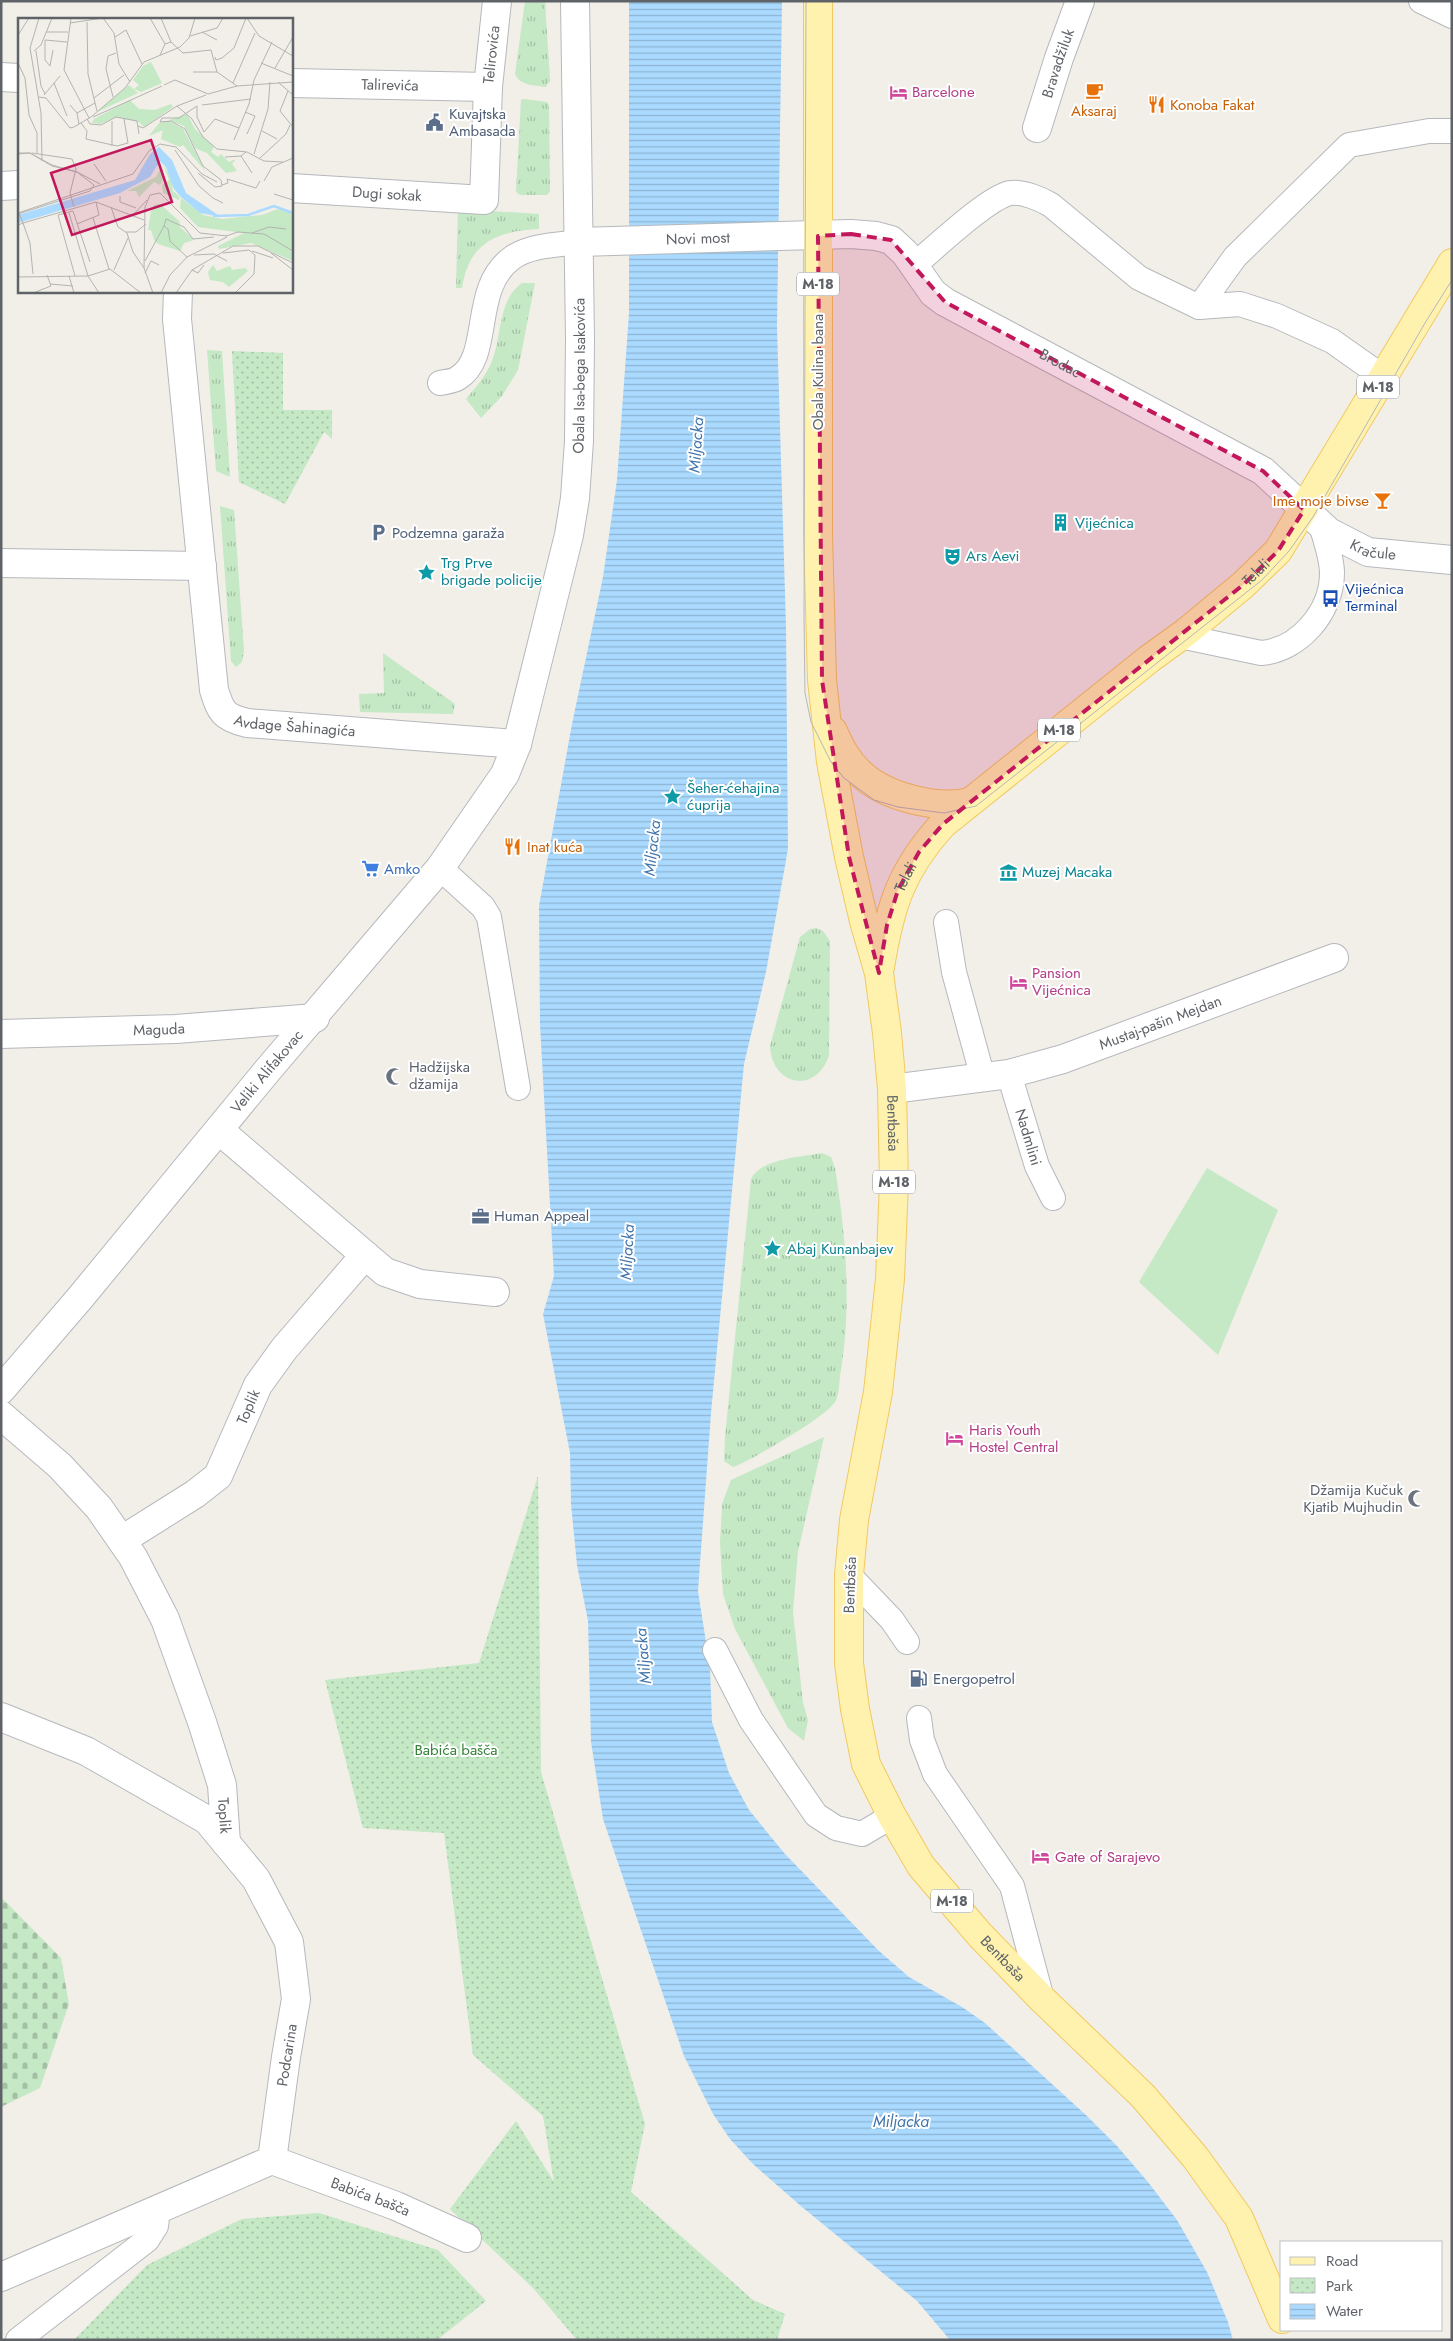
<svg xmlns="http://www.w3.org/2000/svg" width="1453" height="2341" font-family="Jost,sans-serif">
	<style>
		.grass { fill: url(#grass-tufts) }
		.cemetery { fill: url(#cemetery-stones) }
		.park { fill: url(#park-dots) }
		.pitch { fill: #c5e8c5 }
		.water { fill: url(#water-rules) }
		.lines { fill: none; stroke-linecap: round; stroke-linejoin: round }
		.service-casing { stroke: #b5b8bc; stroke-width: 26 }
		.pedestrian-casing { stroke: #b5b8bc; stroke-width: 30 }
		.minor-casing { stroke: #b5b8bc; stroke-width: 30 }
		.primary-casing { stroke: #f2c960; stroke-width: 30 }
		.service { stroke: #fff; stroke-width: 24 }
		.pedestrian { stroke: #fff; stroke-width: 28 }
		.minor { stroke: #fff; stroke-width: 28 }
		.primary { stroke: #fff2af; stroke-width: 28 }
		.tram { stroke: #b6b7b8; stroke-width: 1 }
		.marked { fill: #c2185b; fill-opacity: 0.2; stroke: #c2185b; stroke-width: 4; stroke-dasharray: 10 6; stroke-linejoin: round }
		.labels { text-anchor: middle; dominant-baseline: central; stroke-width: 4; stroke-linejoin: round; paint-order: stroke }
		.shield { fill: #fff; stroke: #8f9295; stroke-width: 1 }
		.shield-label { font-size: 14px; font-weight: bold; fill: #5f6368 }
		.street-label { font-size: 15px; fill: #5f6368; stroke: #fff }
		.hotel-label { font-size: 15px; fill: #b23c85; stroke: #fff; text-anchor: start }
		.food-label { font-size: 15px; fill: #c56008; stroke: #fff; text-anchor: start }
		.service-label { font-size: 15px; fill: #4e5e75; stroke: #fff; text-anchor: start }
		.culture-label { font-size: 15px; fill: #0d838f; stroke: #fff; text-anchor: start }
		.transit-label { font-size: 15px; fill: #164399; stroke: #fff; text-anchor: start }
		.shop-label { font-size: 15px; fill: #366cbe; stroke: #fff; text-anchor: start }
		.worship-label { font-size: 15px; fill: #5b616d; stroke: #fff; text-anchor: start }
		.park-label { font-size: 15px; fill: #348238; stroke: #fff }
		.water-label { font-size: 16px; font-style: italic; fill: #4174aa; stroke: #fff }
		.inset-river { fill: none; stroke: #aadaff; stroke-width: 2.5 }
		.inset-road { fill: none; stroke: #b3b3b1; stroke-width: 1 }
		.view { fill: #c2185b; fill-opacity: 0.15; stroke: #c2185b; stroke-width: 2.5 }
		.inset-edge { fill: none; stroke: #5f6368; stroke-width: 2.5 }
	</style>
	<defs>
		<pattern id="grass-tufts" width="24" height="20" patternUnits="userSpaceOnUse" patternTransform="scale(1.25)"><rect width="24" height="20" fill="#c5e8c5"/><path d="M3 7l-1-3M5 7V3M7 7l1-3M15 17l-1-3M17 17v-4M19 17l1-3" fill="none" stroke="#a3c0a4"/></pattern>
		<pattern id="cemetery-stones" width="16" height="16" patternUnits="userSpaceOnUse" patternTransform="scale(1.25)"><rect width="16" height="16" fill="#c5e8c5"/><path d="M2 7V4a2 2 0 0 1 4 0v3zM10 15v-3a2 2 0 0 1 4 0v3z" fill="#a3c0a4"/></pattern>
		<pattern id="park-dots" width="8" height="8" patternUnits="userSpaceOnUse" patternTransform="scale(1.25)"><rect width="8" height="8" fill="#c5e8c5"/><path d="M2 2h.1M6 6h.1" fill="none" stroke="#a3c0a4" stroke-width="1.8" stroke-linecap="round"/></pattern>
		<pattern id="water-rules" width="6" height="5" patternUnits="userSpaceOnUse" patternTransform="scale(1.25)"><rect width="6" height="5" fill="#aadaff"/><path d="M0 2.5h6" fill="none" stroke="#8eb4d2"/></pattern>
	</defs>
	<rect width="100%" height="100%" fill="#f1efe8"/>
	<g class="grass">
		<path d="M525,1H545L550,80L546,87C533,85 521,86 515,74Z"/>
		<polygon points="524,99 547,102 549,105 550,191 547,195 520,195 516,192 521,100"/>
		<path d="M458,209L539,214V229C497,231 469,242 462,288H456Z"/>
		<path d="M522,283H535L518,370L502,396L481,418L466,399C476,387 486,376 492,361C502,336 498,299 522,283Z"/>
		<polygon points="207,350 222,351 230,477 216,471"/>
		<polygon points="220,506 234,510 244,651 242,662 236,667 231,661"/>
		<polygon points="383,653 455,704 453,714 360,712 359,694 384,693"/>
		<path d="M816,928L823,931L830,941L829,1055C817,1094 772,1087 770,1046L800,937L810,929Z"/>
		<path d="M822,1153L831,1157L835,1168C846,1236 852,1308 840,1376C839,1384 839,1396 835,1402C826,1417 750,1461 733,1467L724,1461L725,1437L751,1179C760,1159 801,1157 822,1153Z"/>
		<polygon points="824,1437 798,1552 793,1612 803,1703 808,1720 804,1741 788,1728 735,1629 723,1594 720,1543 722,1504 731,1480"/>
	</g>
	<polygon class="cemetery" points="1,1897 61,1958 69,2004 40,2088 1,2107"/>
	<g class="park">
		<polygon points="232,351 283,353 283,410 332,410 332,439 324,432 285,504 239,482"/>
		<polygon points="538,1476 541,1772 645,2124 631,2192 753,2300 785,2314 777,2340 577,2340 533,2288 450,2209 516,2121 554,2182 543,2116 473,2055 444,1833 363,1828 325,1680 479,1663"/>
		<polygon points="319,2213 438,2250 486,2301 437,2340 74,2340 147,2265 242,2219"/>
	</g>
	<polygon class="pitch" points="1207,1168 1278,1210 1218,1355 1139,1282"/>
	<polygon class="water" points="629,1 782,1 777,327 786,626 788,849 766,972 744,1064 711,1413 698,1591 710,1668 712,1722 729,1773 749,1810 785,1854 879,1951 909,1977 962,2007 985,2023 1087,2116 1117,2146 1148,2182 1177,2220 1207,2272 1228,2322 1233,2340 950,2340 917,2301 802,2207 753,2164 730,2139 713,2114 684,2056 603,1819 591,1742 588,1621 577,1565 571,1504 570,1453 543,1314 554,1276 540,1025 539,906 572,724 603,577 617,480 629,313"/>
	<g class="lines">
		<defs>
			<g id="service">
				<polyline points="1421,1 1452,16"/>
				<path d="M913,266C934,249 987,198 1010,193C1022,191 1041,199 1051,205L1139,278L1199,307L1240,304L1277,316L1332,341L1383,377"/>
				<polyline points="1199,307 1235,257 1349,145 1429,131 1452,131"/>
				<path d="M440,383C445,382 454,381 458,378C493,357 470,288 512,258C530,245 557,245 579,242"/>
				<path d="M1180,636L1261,653C1299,650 1332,612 1332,573C1332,557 1325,540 1321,524"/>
				<polyline points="440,868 483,907 489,917 518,1088"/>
				<polyline points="946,922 954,972 983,1078"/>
				<path id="s1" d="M1009,1074L1037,1166L1053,1198"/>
				<polyline points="849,1575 892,1620 907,1642"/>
				<polyline points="715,1650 751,1720 816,1815 836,1828 862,1834 892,1816"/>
				<polyline points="919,1718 922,1740 935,1774 1012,1886 1042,1999"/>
				<polyline points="18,2340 147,2240 156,2226 158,2210"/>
			</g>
			<g id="pedestrian">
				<path id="s2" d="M1037,128L1059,58L1080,1"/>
				<path id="s3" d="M272,2160L396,2206L467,2238"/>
			</g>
			<g id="minor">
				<polyline points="1,77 19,78"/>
				<path id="s4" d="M291,83L488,87"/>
				<polyline points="1,186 19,185"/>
				<path id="s5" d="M291,188L484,200L488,87L497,1"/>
				<path id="s6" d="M579,242L851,234L876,236L891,240L905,253L933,293L945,302L1263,471L1329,532L1368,552L1452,560"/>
				<path id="s7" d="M178,291L177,319L214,690C221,712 223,717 247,723L517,744"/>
				<polyline points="1,563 202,566"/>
				<path id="s8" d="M1,1034L176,1029L315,1018"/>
				<path id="s9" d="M892,1089L1009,1074L1063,1059L1334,958"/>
				<polyline points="219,1130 365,1255"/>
				<path id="s10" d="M1,1390L80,1298L267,1071L440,868L505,774L517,744L569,535L575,498L579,441L580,338L575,1"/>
				<path id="s11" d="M1,1415L60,1466L99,1508L133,1557L165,1619L202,1722L222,1785L226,1843"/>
				<path id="s12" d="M122,1540L195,1494L218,1476L258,1385L284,1349L365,1255L385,1272L420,1284L495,1292"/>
				<polyline points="1,1717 86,1751 207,1820 256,1879 289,1942 296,1999 286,2057 272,2160 1,2277"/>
			</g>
			<g id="primary">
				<path id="s13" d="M818,1V535L822,680L831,762L849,857L864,921L879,973L887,1033L892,1089L894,1183L890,1279L878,1392L854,1520L849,1575V1663L855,1709L866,1764L892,1816L921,1866L980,1935L1042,1999L1143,2096L1195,2157L1239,2218L1282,2319"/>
				<path d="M833,731C840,747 847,761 860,773C885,797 938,810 970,802"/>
				<path id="s14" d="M880,967C890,906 901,870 943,824L1149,659L1185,633L1243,585L1278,551L1452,263"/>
			</g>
		</defs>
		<use href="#service" class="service-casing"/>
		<use href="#pedestrian" class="pedestrian-casing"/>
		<use href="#minor" class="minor-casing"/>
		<use href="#primary" class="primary-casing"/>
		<use href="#service" class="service"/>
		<use href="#pedestrian" class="pedestrian"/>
		<use href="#minor" class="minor"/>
		<use href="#primary" class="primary"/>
		<polyline class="tram" points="806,1 804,619 805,693 811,722 831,762 844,778 874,800 898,807 944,813 976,806 1262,580 1289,551 1313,517 1425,323 1452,280"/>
	</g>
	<path class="marked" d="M851,234L891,240L945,302L1263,471L1304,510L1278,551L1243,585L943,824L919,852L898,890L887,925L879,973L849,857L822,680L818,236Z"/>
	<defs>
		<symbol id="cafe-bare" viewBox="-9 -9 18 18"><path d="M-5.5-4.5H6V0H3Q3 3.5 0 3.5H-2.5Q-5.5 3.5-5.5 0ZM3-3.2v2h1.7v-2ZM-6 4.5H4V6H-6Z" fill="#e8710a" stroke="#fff" stroke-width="2.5" paint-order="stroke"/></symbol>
		<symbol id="hotel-bare" viewBox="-9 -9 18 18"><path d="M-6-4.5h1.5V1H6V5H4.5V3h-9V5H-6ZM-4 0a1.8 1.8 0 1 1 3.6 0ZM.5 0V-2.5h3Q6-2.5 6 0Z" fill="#d1479c" stroke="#fff" stroke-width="2.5" paint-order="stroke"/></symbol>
		<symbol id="restaurant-bare" viewBox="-9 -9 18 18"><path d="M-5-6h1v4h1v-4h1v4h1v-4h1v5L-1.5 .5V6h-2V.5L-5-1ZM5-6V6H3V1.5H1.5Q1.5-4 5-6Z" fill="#e8710a" stroke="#fff" stroke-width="2.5" paint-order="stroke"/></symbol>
		<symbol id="civic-bare" viewBox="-9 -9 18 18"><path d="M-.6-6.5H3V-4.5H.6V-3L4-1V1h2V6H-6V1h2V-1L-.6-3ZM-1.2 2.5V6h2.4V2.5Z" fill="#5c6f8a" stroke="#fff" stroke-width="2.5" paint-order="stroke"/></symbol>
		<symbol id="bar-bare" viewBox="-9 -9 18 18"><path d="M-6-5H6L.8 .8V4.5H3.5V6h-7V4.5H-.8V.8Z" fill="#e8710a" stroke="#fff" stroke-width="2.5" paint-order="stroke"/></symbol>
		<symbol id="building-bare" viewBox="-9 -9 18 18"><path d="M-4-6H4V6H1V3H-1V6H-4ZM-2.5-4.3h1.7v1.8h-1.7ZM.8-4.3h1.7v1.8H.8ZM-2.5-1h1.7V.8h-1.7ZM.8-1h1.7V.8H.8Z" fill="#0f9aa8" stroke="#fff" stroke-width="2.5" paint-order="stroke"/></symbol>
		<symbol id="parking-bare" viewBox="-9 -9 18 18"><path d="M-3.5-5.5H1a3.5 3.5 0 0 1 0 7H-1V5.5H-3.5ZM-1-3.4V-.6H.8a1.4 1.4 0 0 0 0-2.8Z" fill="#5c6f8a" stroke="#fff" stroke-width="2.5" paint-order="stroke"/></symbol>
		<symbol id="theatre-bare" viewBox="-9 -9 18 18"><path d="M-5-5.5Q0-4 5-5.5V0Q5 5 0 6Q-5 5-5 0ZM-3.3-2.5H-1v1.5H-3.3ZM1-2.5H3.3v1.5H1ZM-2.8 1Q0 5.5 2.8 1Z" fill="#0f9aa8" stroke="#fff" stroke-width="2.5" paint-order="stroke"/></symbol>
		<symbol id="sight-bare" viewBox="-9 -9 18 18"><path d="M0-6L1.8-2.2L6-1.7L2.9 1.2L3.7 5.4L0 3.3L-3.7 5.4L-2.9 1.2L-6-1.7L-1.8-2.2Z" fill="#0f9aa8" stroke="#fff" stroke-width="2.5" paint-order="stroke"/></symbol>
		<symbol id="bus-bare" viewBox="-9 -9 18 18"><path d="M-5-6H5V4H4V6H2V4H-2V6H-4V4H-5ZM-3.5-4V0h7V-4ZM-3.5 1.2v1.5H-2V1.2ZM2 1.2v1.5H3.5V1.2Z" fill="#1a4fb4" stroke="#fff" stroke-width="2.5" paint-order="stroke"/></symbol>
		<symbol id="supermarket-bare" viewBox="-9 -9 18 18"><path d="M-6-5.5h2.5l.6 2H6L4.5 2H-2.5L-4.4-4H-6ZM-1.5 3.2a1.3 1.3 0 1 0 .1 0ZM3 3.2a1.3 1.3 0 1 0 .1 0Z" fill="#3f7fe0" stroke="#fff" stroke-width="2.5" paint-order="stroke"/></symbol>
		<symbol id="museum-bare" viewBox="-9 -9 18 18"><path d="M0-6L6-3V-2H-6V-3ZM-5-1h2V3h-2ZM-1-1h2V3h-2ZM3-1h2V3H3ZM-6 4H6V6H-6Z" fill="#0f9aa8" stroke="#fff" stroke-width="2.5" paint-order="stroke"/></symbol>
		<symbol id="mosque-bare" viewBox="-9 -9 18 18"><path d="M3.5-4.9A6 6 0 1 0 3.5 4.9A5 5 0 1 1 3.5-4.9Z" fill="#6b7280" stroke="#fff" stroke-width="2.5" paint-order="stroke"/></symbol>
		<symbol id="office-bare" viewBox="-9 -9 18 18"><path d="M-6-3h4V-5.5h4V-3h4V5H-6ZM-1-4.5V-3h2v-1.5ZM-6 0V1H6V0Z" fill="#5c6f8a" stroke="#fff" stroke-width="2.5" paint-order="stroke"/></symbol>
		<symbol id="fuel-bare" viewBox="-9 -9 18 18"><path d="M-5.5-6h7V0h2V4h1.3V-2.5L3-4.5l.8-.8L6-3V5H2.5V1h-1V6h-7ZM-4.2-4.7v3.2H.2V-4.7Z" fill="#5c6f8a" stroke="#fff" stroke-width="2.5" paint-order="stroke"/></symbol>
	</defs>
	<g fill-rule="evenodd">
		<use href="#cafe-bare" x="1082" y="78" width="25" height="25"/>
		<use href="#hotel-bare" x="886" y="80" width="25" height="25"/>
		<use href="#restaurant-bare" x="1144" y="92" width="25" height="25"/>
		<use href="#civic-bare" x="422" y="110" width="25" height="25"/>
		<use href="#bar-bare" x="1370" y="488" width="25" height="25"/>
		<use href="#building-bare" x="1048" y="510" width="25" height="25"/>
		<use href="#parking-bare" x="366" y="520" width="25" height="25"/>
		<use href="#theatre-bare" x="940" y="544" width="25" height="25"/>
		<use href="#sight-bare" x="414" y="560" width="25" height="25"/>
		<use href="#bus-bare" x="1318" y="586" width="25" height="25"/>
		<use href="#sight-bare" x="660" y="784" width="25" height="25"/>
		<use href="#restaurant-bare" x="500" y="834" width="25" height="25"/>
		<use href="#supermarket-bare" x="358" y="856" width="25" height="25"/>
		<use href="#museum-bare" x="996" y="860" width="25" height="25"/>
		<use href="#hotel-bare" x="1006" y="970" width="25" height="25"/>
		<use href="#mosque-bare" x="382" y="1064" width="25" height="25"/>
		<use href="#office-bare" x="468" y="1204" width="25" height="25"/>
		<use href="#sight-bare" x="760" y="1236" width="25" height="25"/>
		<use href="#hotel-bare" x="942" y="1426" width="25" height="25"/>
		<use href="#mosque-bare" x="1404" y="1486" width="25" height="25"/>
		<use href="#fuel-bare" x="906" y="1666" width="25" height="25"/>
		<use href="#hotel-bare" x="1028" y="1844" width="25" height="25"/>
	</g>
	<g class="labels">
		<g class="shield">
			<rect x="797" y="272.5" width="42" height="23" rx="4"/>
			<rect x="1357" y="375.5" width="42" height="23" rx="4"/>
			<rect x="1038" y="718.5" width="42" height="23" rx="4"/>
			<rect x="873" y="1170.5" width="42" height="23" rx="4"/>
			<rect x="931" y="1889.5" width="42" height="23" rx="4"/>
		</g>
		<g class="shield-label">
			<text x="818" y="284">M-18</text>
			<text x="1378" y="387">M-18</text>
			<text x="1059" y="730">M-18</text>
			<text x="894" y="1182">M-18</text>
			<text x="952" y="1901">M-18</text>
		</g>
		<g class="street-label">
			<text stroke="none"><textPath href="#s5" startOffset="339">Telirovića</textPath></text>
			<text stroke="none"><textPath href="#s2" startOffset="68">Bravadžiluk</textPath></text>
			<text stroke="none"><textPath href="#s4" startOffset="99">Talirevića</textPath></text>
			<text stroke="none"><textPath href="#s5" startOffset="96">Dugi sokak</textPath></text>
			<text stroke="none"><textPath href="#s6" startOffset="119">Novi most</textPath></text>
			<text stroke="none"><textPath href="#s6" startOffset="526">Brodac</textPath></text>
			<text transform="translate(818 372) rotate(-90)">Obala Kulina bana</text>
			<text stroke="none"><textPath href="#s10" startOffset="1204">Obala Isa-bega Isakovića</textPath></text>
			<text stroke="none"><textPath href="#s6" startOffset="894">Kračule</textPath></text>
			<text stroke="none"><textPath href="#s14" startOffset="561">Telali</textPath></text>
			<text stroke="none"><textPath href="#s7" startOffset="499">Avdage Šahinagića</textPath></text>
			<text stroke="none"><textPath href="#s14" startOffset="94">Telali</textPath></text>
			<text stroke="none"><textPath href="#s9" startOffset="278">Mustaj-pašin Mejdan</textPath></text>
			<text stroke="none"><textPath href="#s8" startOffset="158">Maguda</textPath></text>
			<text stroke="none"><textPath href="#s10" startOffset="415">Veliki Alifakovac</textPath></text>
			<text stroke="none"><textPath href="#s13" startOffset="1129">Bentbaša</textPath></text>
			<text stroke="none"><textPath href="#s1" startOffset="66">Nadmlini</textPath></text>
			<text stroke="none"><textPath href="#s12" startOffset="191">Toplik</textPath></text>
			<text transform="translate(850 1585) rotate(-88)">Bentbaša</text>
			<text stroke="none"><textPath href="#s11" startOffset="471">Toplik</textPath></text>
			<text stroke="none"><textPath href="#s13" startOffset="2014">Bentbaša</textPath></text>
			<text transform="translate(287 2055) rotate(-81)">Podcarina</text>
			<text stroke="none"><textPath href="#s3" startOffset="105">Babića bašča</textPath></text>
		</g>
		<g class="hotel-label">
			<text x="912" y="92">Barcelone</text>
			<text x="1032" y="973">Pansion<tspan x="1032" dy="17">Vijećnica</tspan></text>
			<text x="969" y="1430">Haris Youth<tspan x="969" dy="17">Hostel Central</tspan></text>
			<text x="1055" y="1857">Gate of Sarajevo</text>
		</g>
		<g class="food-label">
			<text x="1170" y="105">Konoba Fakat</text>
			<text x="1094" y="111" text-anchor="middle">Aksaraj</text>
			<text x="1369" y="501" text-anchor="end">Ime moje bivse</text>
			<text x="527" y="847">Inat kuća</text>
		</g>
		<g class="service-label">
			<text x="449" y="114">Kuvajtska<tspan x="449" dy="17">Ambasada</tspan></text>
			<text x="392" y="533">Podzemna garaža</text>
			<text x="494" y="1216">Human Appeal</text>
			<text x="933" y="1679">Energopetrol</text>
		</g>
		<g class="culture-label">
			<text x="1075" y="523">Vijećnica</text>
			<text x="966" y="556">Ars Aevi</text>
			<text x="441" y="563">Trg Prve<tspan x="441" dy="17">brigade policije</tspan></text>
			<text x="687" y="788">Šeher-ćehajina<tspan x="687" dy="17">ćuprija</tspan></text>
			<text x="1022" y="872">Muzej Macaka</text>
			<text x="787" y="1249">Abaj Kunanbajev</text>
		</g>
		<g class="transit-label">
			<text x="1345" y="589">Vijećnica<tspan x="1345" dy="17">Terminal</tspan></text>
		</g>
		<g class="shop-label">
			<text x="384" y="869">Amko</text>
		</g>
		<g class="worship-label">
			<text x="409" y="1067">Hadžijska<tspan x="409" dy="17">džamija</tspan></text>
			<text x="1403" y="1490" text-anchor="end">Džamija Kučuk<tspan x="1403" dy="17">Kjatib Mujhudin</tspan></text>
		</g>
		<g class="park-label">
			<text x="456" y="1750">Babića bašča</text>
		</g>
		<g class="water-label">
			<text transform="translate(696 445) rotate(-86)">Miljacka</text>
			<text transform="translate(652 848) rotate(-84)">Miljacka</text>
			<text transform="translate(627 1252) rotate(-87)">Miljacka</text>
			<text transform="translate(643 1656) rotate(-95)">Miljacka</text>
			<text x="901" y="2121">Miljacka</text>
		</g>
	</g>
	<g transform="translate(18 18)">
		<rect width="275" height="275" fill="#f1efe8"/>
		<path d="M169,96L177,111L196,129L193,134L200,139L203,136L211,144L218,141L214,146L219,153L208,155L189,135L177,130L166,108L151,102ZM151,103L165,111L188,154L165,127L162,129L143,121L145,112L131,118L141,105ZM163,180L185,197L204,201L244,197L260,191L268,193L275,197V243L233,225L201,231L200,228L226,215L180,209L162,190ZM195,247L199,253L212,248L214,252L227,250L230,253L211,269L205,264L192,262L190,254Z" fill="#c5e8c5"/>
		<path d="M111,67L120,75L79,94ZM112,82L121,91L137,92L153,86L155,89L126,109L121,104L98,99L82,106L74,105L76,101ZM142,186L162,204L161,208L176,222L166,225L162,233L140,226L136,222L133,212H130L133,193L136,187Z" fill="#c5e8c5"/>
		<path d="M133,44L144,65L123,74L116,71L121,67L115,62L125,48ZM145,146L154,162L155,173L162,179L161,182L145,175L144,167L151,162ZM142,151L145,152L146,159L142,167L136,164L121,179L118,173H109L138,159Z" fill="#c5e8c5"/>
		<path d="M141,129L154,142L168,175L203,199L182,195L163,179L156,171L148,149L142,143L132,159L102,175L0,205V197L117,162L132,136Z" fill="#aadaff"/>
		<path class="inset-river" d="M195,198L230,197L256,188L275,195"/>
		<path class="inset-road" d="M21,0L12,30L23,95L24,143M53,0L46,52L71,100M85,0L96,15L101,46L112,64M132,0L147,26L142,37M143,0L153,24M229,0L241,18L275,38M69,4L70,56L79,93M52,5L85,0M28,14H50M184,14L199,22M0,17L11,0M172,18L199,10L205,0M97,19L108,12L124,46M27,22V42L32,48L35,32M27,22L49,24M147,26L153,24L165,35L193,32L199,54L219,68M16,33L23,27L34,0M18,33L23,68L27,76M197,39L198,42L204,40L216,30L228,0M0,45L7,60L11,97L19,115V135M243,45L275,58M257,50L275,19M175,54H199M260,64L275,77M36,65L49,98M215,65L237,15M146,67L157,62L190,76L219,68L275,64M270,73L262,93L275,109M26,77L42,58M20,79L28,80L52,110L56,109L73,99L107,70L126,44L162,29L171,20L177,0M95,79L88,51L90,38L98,35M76,80L106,57M52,87L59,95L61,106M184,87L233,81M159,88L174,101L185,119L199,131L229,134L246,143L265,144M227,94L237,98L229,116M59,95L77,85M75,99L144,68M144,100L142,104L153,103L167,111L185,148L203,162L204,168L197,169L180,155M144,100H161L179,88V99L186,114L197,101L221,110M69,101L72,106L83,107L98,99L119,103L121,116M63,105L69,113L68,121L99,128L110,125L106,101M120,108L125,110L159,88L188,77M244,113L259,121M216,122L231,86L236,62L254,24M94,128V103M157,132L181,168L195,180L205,185M228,134L223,138L234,155M0,135H12L34,147L59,154L76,167L72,173L0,196M14,135L54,141L58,151L52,175L56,189M0,136L12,135L34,148L59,154L82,166M236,136L250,91L252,64M207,139L223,138M242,140L268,116L272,107M76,146L88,163M246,163L254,149L275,140M204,167L210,165L209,161L238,170L242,163M256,176L275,182M102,178V184L118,190M93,189L100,209L109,215L115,234L126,250M0,195L115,156L131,133L142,126L158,129L184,156L199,164M51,195L70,258L81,275M40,197L55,193L72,244M40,197L57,258M114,198L129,182M75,200L91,251M59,206L81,197L78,184M0,207L5,205L1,195M108,214H118L128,206M234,215L251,209L268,211M208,218L220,214L246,216L275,233M234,233L255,240M205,235L231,232L237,237L236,256L217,275M253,235L275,252M176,237L196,236L209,243M169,239L152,223L150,211L146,208L148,201L166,209L175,221L196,219M127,243L146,208M96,252L110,220M174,252L180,255L186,247M127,255L133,243L141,247M15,256L12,225L5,205L78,184L126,202M51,258L56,275M0,259L70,258L92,251L123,275M32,266L55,268M15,275L33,268L29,257M135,275L126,250L127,189L132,177L142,175L182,215L209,218M143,275L152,257L169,239L209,219M158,275L174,252L215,228H240L275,245"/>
		<path class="view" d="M133,122L154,184L54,217L33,155Z"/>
		<rect width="275" height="275" class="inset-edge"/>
	</g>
	<rect width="1453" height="2341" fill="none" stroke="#5f6368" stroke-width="5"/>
	<rect x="1280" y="2241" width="162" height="90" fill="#ffffff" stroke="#bfc1c3"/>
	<rect x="1290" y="2257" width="25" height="8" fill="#fff2af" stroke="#bfc1c3"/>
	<text x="1326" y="2266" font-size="15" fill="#5f6368">Road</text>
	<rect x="1290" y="2278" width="25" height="15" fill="url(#park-dots)" stroke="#bfc1c3"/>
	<text x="1326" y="2291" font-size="15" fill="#5f6368">Park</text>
	<rect x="1290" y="2304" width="25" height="15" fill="url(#water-rules)" stroke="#bfc1c3"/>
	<text x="1326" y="2316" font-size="15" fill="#5f6368">Water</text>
</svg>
